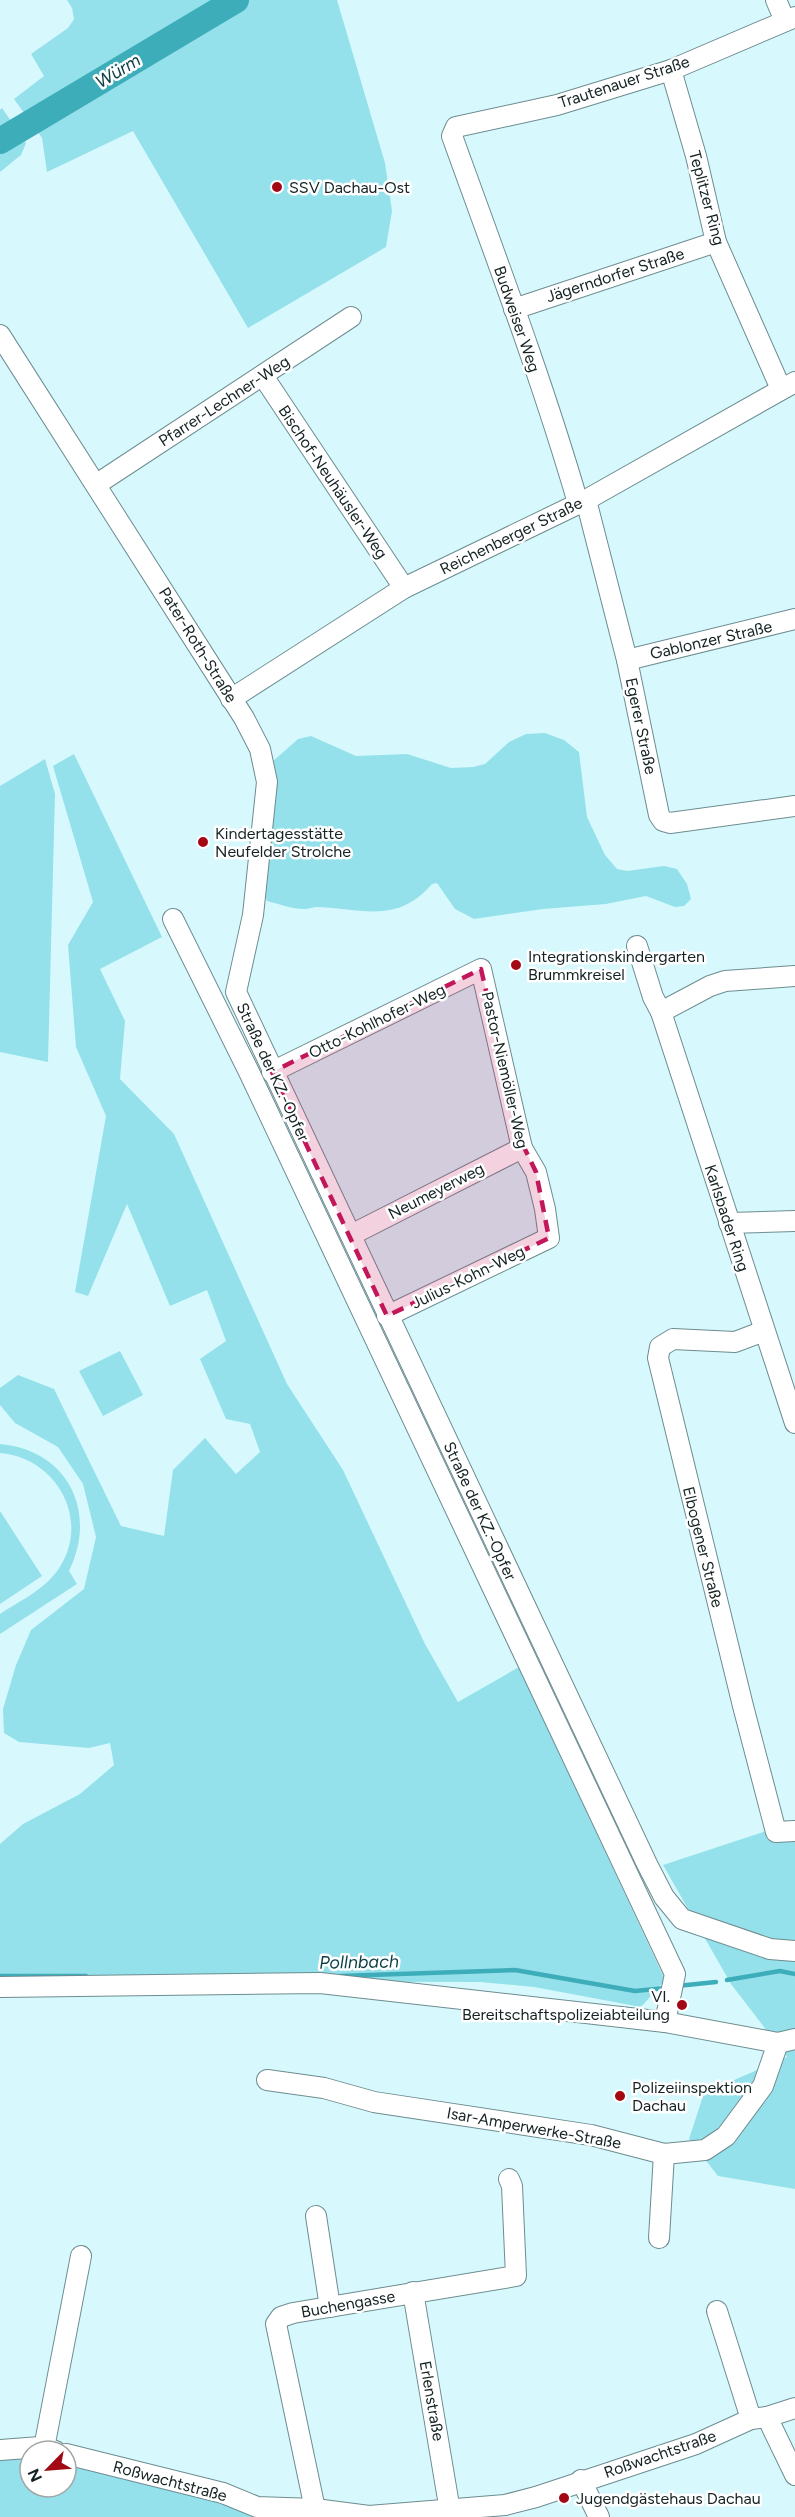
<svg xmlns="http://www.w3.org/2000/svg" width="795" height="2517" font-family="Figtree,sans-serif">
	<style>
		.green { fill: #95e1eb }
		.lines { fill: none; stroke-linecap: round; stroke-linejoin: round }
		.stream { stroke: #3eadba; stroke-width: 4.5 }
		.river { stroke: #3eadba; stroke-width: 26 }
		.minor-casing { stroke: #6d8c90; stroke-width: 22 }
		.minor { stroke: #fff; stroke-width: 20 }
		.marked { fill: #c2185b; fill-opacity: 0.2; stroke: #c2185b; stroke-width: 4.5; stroke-dasharray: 12 8; stroke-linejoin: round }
		.poi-dot { fill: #a30915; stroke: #fff; stroke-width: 2 }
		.labels { text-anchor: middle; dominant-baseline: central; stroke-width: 5; stroke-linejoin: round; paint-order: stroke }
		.street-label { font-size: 16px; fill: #152223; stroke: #fff }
		.poi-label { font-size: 16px; fill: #152223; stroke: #fff; text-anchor: start }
		.water-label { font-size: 18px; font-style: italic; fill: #0c3f45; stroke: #fff }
	</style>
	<rect width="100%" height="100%" fill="#d7f9fd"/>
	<g class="green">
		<polygon points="67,0 337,0 385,163 392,211 386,247 248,328 133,131 47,172 42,138 14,99 44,76 31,54 68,28 74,19 72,8"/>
		<polygon points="2,108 26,143 21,155 0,172 0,110"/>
		<path d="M545,733L564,740L579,752L587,817L605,855L617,869L627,871L664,866L677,869L687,884L691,899L684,906L675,907L646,896L606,904L543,909L474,919L455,909L437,883L432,884C398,924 362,909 318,907C313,907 309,909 304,909C292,909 279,904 267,901L264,894L272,762L298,739L311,736L356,756L407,754L451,768L473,767L485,764L509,742L526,734Z"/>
		<polygon points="74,754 162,937 100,969 125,1021 120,1079 174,1134 287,1384 343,1470 425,1644 458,1702 519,1667 665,1980 641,2007 534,1987 480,1982 0,1981 0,1844 23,1824 80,1794 114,1765 110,1743 89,1748 19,1742 4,1733 3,1709 16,1665 31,1630 84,1589 96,1537 83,1484 58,1447 15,1423 0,1405 0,1388 18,1375 54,1389 121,1526 164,1536 173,1470 205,1438 236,1474 260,1452 250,1424 226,1419 200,1359 226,1341 207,1290 170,1306 127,1204 88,1296 75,1292 106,1116 76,1047 68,945 93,902 53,766"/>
		<polygon points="45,759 55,794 48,1062 0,1052 0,786"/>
		<polygon points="120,1351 143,1395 103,1416 79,1371"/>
		<path d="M0,1444C68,1450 98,1512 69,1571L77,1584L0,1634V1614C21,1600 48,1588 61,1565C90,1516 54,1457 0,1453Z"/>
		<polygon points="0,1511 42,1576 0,1604"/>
		<polygon points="795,1829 795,2189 718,2176 689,2139 704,2093 787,2057 731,1984 663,1865 766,1831"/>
		<polygon points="0,2450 30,2451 30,2487 66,2487 66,2454 257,2507 260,2517 0,2517"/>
	</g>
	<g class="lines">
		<g class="stream">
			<polyline points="0,1976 86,1976"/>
			<polyline points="340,1976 515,1970 635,1991 666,1988"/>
			<polyline points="727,1980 780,1971 795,1974"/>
			<polyline points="677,1986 716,1982"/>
		</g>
		<polyline class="river" points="0,141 236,0"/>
		<defs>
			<g id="minor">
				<polyline points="776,0 785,21"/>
				<polyline points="671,70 696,156 716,242 781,389"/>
				<polyline points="514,309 716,242"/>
				<polyline points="0,335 244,718 260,749 267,782 253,915 236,992 647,1864 664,1897 682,1919 770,1949 795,1951"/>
				<polyline points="263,376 404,588"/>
				<polyline points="97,484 351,317"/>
				<polyline points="586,500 627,660 659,815 663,821 670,823 795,806"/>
				<path d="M578,503C542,379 496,258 452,136L456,127L557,105L671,70L795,17"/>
				<polyline points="627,660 795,619"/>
				<polyline points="231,699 404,588 586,500 795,382"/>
				<polyline points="173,919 249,1072 675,1974 665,2022"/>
				<polyline points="637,946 653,997 661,1012"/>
				<polyline points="795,976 725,981 710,986 661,1012 795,1423"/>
				<polyline points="272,1072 481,969 522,1148 536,1172 545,1209 549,1238 387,1316"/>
				<polyline points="729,1223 795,1221"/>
				<polyline points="351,1235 522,1148"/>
				<polyline points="764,1331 735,1342 673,1339 660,1347 658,1358 743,1706 776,1832 795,1831"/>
				<polyline points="0,1987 320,1983 665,2022 778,2043 795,2039"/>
				<polyline points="267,2080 324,2088 374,2102 591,2135 664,2154 705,2150 726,2136 763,2086 778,2043"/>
				<polyline points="316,2216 330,2307"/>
				<polyline points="659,2238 664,2154"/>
				<polyline points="413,2292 450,2511"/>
				<polyline points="717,2311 751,2419"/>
				<polyline points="767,2417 795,2475"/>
				<polyline points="44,2448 81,2256"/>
				<polyline points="0,2450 40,2447 55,2451"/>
				<polyline points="66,2454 223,2493 257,2507 315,2509 369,2516 505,2505 536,2497 696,2444 751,2419 767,2417 795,2408"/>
				<polyline points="581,2480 599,2517"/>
				<polyline points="315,2509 276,2324 281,2317 293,2313 516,2276 512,2186 509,2179"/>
			</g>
		</defs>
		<use href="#minor" class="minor-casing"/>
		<use href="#minor" class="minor"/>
	</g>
	<path class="marked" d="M481,969L520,1139L536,1172L549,1238L387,1316L272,1072Z"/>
	<g class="poi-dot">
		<circle cx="277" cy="187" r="6"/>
		<circle cx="203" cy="842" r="6"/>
		<circle cx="516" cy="965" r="6"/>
		<circle cx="682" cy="2005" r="6"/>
		<circle cx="620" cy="2096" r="6"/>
		<circle cx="564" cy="2498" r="6"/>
	</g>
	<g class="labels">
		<g class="street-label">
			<text transform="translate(624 82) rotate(-18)">Trautenauer Straße</text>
			<text transform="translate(707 198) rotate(75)">Teplitzer Ring</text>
			<text transform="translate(615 275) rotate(-18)">Jägerndorfer Straße</text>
			<text transform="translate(517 319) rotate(71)">Budweiser Weg</text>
			<text transform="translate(224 401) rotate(-33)">Pfarrer-Lechner-Weg</text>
			<text transform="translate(333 482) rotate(56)">Bischof-Neuhäusler-Weg</text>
			<text transform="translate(511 536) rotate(-26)">Reichenberger Straße</text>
			<text transform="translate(711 640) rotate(-13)">Gablonzer Straße</text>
			<text transform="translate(198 645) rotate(58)">Pater-Roth-Straße</text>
			<text transform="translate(641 726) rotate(78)">Egerer Straße</text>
			<text transform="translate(377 1021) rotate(-26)">Otto-Kohlhofer-Weg</text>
			<text transform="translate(505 1070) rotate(77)">Pastor-Niemöller-Weg</text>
			<text transform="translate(273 1072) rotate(65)">Straße der KZ.-Opfer</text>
			<text transform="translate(436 1191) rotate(-27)">Neumeyerweg</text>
			<text transform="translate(727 1218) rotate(72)">Karlsbader Ring</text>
			<text transform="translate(468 1277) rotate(-26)">Julius-Kohn-Weg</text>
			<text transform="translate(480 1511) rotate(65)">Straße der KZ.-Opfer</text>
			<text transform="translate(703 1547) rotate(76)">Elbogener Straße</text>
			<text transform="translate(534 2128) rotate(10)">Isar-Amperwerke-Straße</text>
			<text transform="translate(348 2304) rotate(-10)">Buchengasse</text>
			<text transform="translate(432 2401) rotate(80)">Erlenstraße</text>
			<text transform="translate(660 2454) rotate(-19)">Roßwachtstraße</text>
			<text transform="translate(170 2481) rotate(15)">Roßwachtstraße</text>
		</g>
		<g class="poi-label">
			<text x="289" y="187">SSV Dachau-Ost</text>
			<text x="215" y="833">Kindertagesstätte<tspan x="215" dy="18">Neufelder Strolche</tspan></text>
			<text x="528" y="956">Integrationskindergarten<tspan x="528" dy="18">Brummkreisel</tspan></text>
			<text x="670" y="1996" text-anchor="end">VI.<tspan x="670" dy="18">Bereitschaftspolizeiabteilung</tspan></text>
			<text x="632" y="2087">Polizeiinspektion<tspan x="632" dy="18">Dachau</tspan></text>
			<text x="576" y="2498">Jugendgästehaus Dachau</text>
		</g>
		<g class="water-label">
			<text transform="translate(118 71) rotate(-31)">Würm</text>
			<text transform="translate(359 1962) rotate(-1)">Pollnbach</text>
		</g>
	</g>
	<g transform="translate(48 2469) rotate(245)"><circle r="28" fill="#ffffff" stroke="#a1a7a7" stroke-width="1.5"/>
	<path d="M0-4.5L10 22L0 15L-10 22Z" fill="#a30915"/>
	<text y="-9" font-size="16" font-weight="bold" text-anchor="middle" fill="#152223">N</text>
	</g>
</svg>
